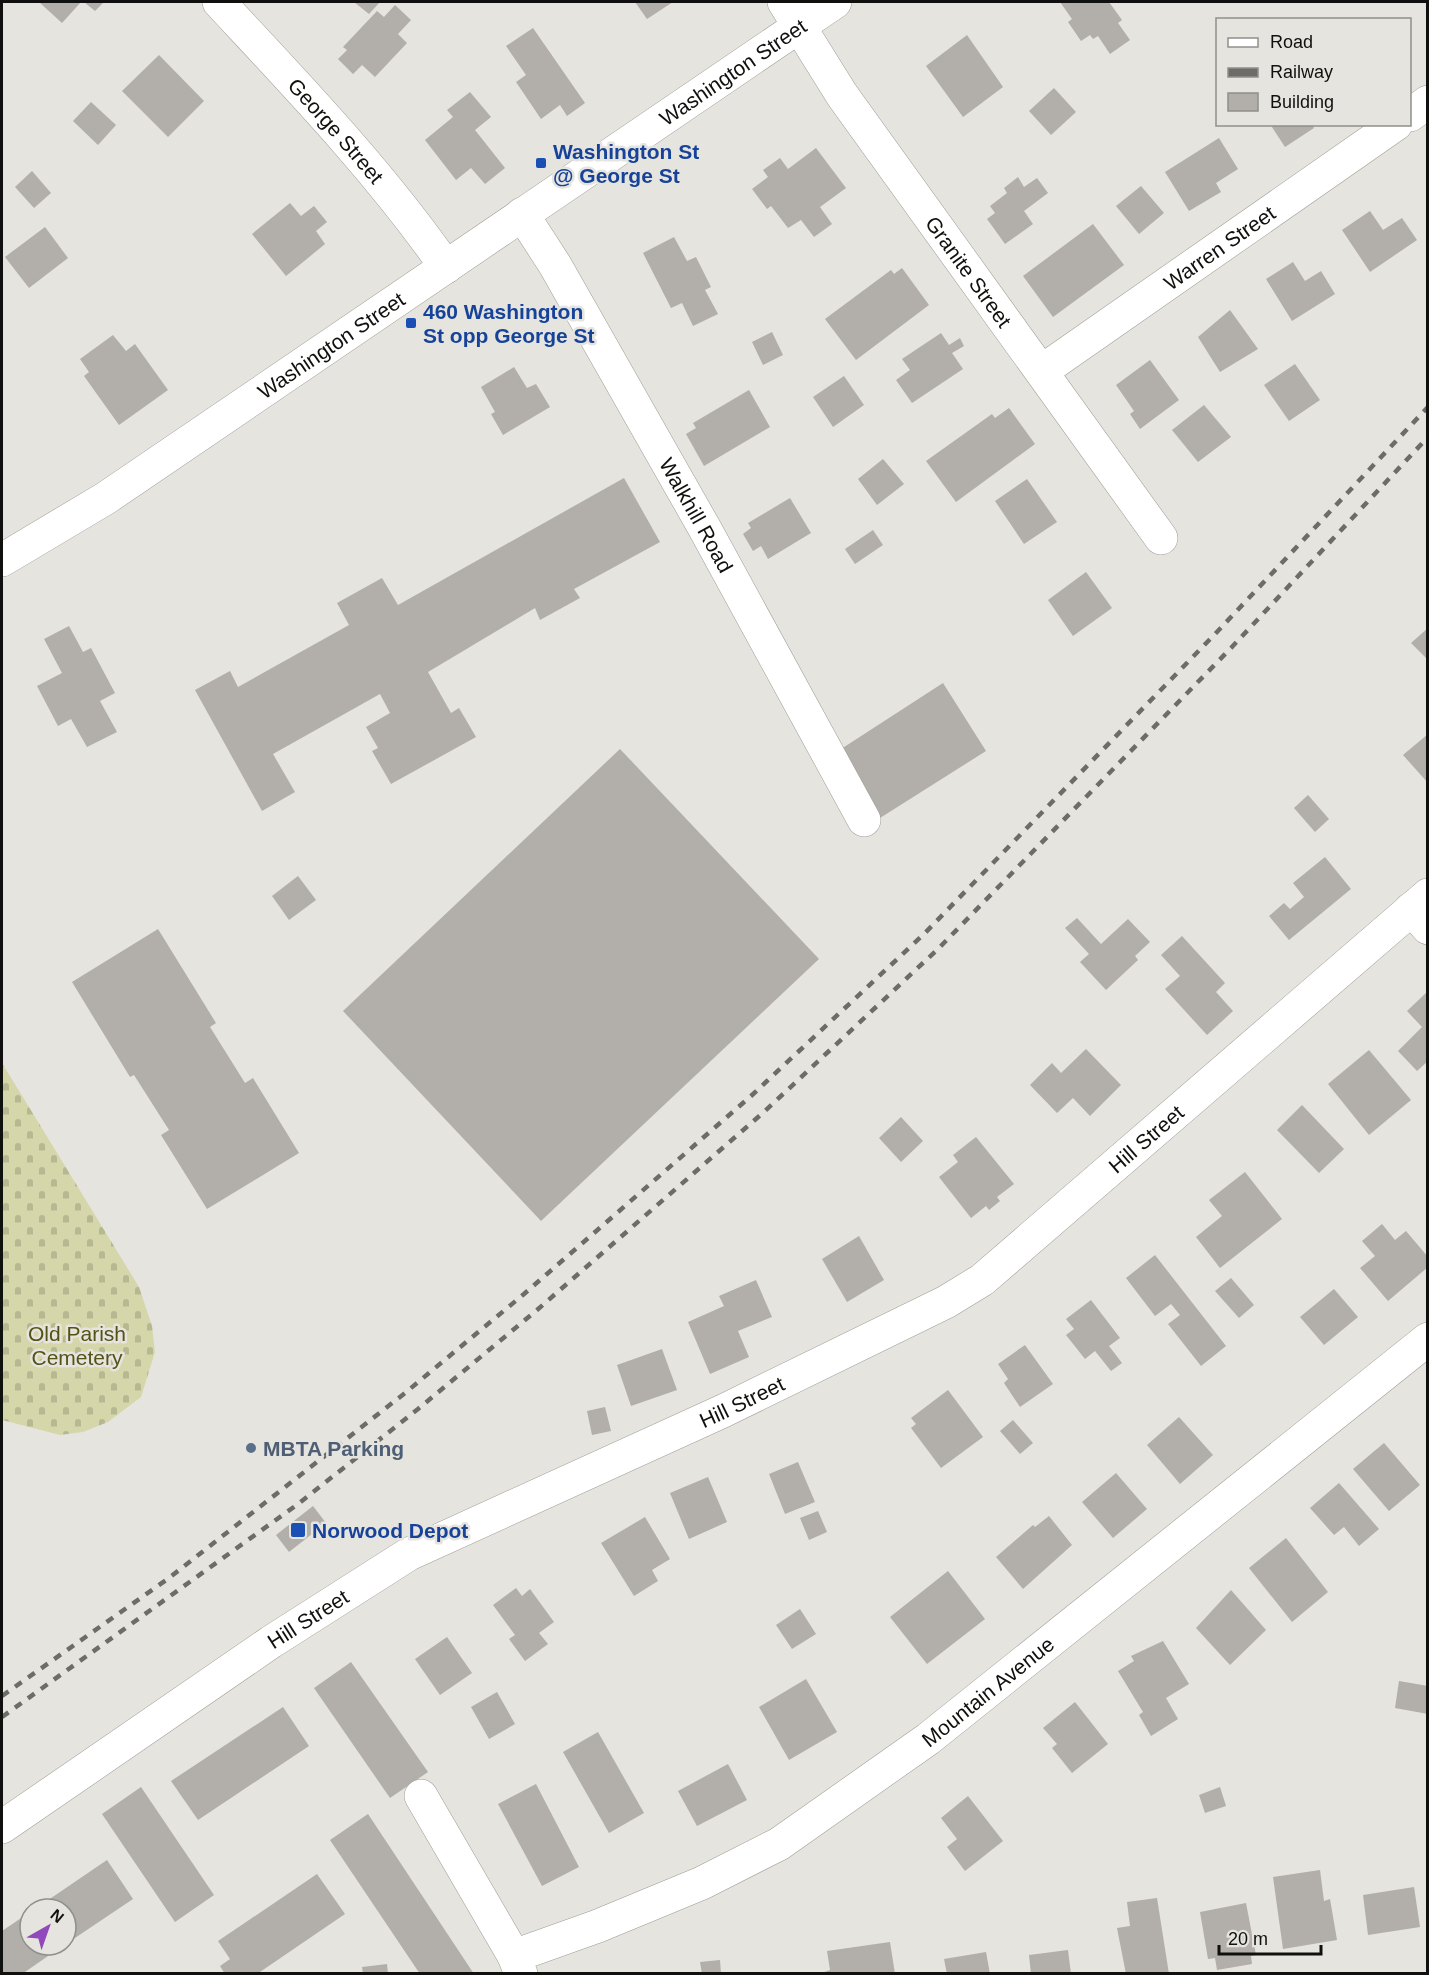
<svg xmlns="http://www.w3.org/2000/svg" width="1429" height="1975" font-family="Arial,sans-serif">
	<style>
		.cemetery { fill: url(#cemetery-stones) }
		.building { fill: #b2aea9 }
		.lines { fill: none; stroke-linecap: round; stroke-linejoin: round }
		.street-casing { stroke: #9e9c96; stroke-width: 34 }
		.secondary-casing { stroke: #9e9c96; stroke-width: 34 }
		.street { stroke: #fff; stroke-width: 33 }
		.secondary { stroke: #fff; stroke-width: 33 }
		.rail { stroke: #6c6c68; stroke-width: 4.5; stroke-dasharray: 8 8; stroke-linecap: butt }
		.transit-dot { fill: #1a4fb4; stroke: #e6e4de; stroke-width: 2 }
		.service-dot { fill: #5c6f8a; stroke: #e6e4de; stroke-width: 2 }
		.labels { text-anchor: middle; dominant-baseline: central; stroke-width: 5; stroke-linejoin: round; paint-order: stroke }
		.street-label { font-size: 21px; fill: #10100e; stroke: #e6e4de }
		.transit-label { font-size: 21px; font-weight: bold; fill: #164399; stroke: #e6e4de; text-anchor: start }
		.park-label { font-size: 21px; fill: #525314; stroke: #e6e4de }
		.service-label { font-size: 21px; font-weight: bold; fill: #4e5e75; stroke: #e6e4de; text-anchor: start }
	</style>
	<defs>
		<pattern id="cemetery-stones" width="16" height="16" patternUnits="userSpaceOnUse" patternTransform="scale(1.5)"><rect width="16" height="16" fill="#d5d7aa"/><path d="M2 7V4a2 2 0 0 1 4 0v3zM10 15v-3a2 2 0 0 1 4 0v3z" fill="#b6b891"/></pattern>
	</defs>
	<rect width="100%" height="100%" fill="#e6e4de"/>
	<polygon class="cemetery" points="2,1063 139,1287 152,1326 155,1352 141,1397 108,1422 83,1432 60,1435 2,1420"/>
	<g class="building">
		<polygon points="39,2 81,2 62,23"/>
		<polygon points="84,2 104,2 95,11"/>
		<polygon points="354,2 380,2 369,14"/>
		<polygon points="635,2 673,2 647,19"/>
		<polygon points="1060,2 1109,2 1122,20 1118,23 1130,40 1110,54 1098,36 1093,39 1090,35 1081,41 1068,22 1072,19"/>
		<polygon points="395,5 411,20 398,34 407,43 375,77 362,65 353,74 338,59 347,50 343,47 377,11 384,17"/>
		<polygon points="533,28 585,103 567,116 560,105 541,119 516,82 526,75 506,46"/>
		<polygon points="967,35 1003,87 963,117 926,66"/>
		<polygon points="159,55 204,101 168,137 122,91"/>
		<polygon points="1054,88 1076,112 1051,135 1029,111"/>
		<polygon points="470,92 491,117 475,130 505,168 485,184 471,168 456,180 425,140 453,117 447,110"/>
		<polygon points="91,102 116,125 98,145 73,121"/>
		<polygon points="1270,124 1312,124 1314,128 1285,147"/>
		<polygon points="1219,138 1238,169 1216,183 1221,192 1189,211 1165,172"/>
		<polygon points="816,148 846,188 820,207 832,224 814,237 801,220 788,228 771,206 767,209 752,189 768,177 763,170 780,158 788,169"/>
		<polygon points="32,171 51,193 34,208 15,187"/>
		<polygon points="1018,177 1024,187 1037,178 1048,193 1024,211 1033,224 1005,244 987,219 995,213 990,206 1007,193 1004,188"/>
		<polygon points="1141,186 1164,213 1139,234 1116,206"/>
		<polygon points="290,203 301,216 314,206 327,222 316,231 325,244 286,276 252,234"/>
		<polygon points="1370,211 1383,230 1402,218 1417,240 1370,272 1342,230"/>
		<polygon points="1093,224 1124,265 1053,317 1023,276"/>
		<polygon points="45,227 68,258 29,288 5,257"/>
		<polygon points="674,237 687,261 696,257 711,287 705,290 718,314 693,326 682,303 671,308 643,253"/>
		<polygon points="1293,262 1305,281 1321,271 1335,294 1292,321 1266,279"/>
		<polygon points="902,268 929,305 856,360 825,319 891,270 894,274"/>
		<polygon points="1230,310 1258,349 1220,372 1198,337"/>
		<polygon points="772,332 783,355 763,365 752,342"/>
		<polygon points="941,333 949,345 960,338 964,346 952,353 963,369 912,403 896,380 910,370 902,359"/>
		<polygon points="113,335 126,351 135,344 168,390 119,425 84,376 89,372 80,359"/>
		<polygon points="1150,360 1179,400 1140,429 1130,414 1134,411 1116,385"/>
		<polygon points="1295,364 1320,400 1289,421 1264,385"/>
		<polygon points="514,367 527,388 536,384 550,407 503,435 491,414 495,412 481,387"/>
		<polygon points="844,376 864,405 833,427 813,397"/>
		<polygon points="749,390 770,427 704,466 686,434 696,428 693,423"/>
		<polygon points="1204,405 1231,437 1198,462 1172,430"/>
		<polygon points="1009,408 1035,444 956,502 926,461 992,414 995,418"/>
		<polygon points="883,459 904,484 877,505 858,479"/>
		<polygon points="624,478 660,542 574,589 580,598 540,620 535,608 428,672 451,713 459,708 476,737 391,784 372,751 378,748 366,727 390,713 380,694 273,754 295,792 262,811 195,690 230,671 238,687 349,625 337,603 382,578 398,605"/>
		<polygon points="1027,479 1057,522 1024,544 995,501"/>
		<polygon points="790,498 811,533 768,559 761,546 753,551 743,534 751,528 748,523"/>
		<polygon points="873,530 883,545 855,564 845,549"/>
		<polygon points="1086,572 1112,608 1073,636 1048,600"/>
		<polygon points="69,626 83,652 91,648 115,693 100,701 117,732 87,747 71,719 58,726 37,686 62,673 44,639"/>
		<polygon points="1428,628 1428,660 1411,643"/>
		<polygon points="943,683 986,751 880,818 838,751"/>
		<polygon points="1428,734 1428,783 1403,755"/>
		<polygon points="620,749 819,959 541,1221 343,1011"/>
		<polygon points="1308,795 1329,819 1315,832 1294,808"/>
		<polygon points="1325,857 1351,889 1289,940 1269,916 1284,903 1290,909 1304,897 1293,883"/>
		<polygon points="298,876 316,900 289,920 272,896"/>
		<polygon points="1077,918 1101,944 1128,919 1150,942 1135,956 1138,960 1106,990 1080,962 1089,954 1065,928"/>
		<polygon points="158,929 216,1023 210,1027 245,1083 253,1078 299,1153 207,1209 161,1135 169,1130 134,1075 130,1077 72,982"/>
		<polygon points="1182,936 1225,983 1216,992 1233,1011 1207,1035 1165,989 1180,976 1161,955"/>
		<polygon points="1428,991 1428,1061 1417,1071 1398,1051 1422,1027 1407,1011"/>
		<polygon points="1086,1049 1121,1085 1090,1116 1073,1098 1057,1113 1030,1085 1052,1063 1061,1073"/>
		<polygon points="1369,1050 1411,1100 1369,1135 1328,1084"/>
		<polygon points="1302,1105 1344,1149 1319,1173 1277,1130"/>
		<polygon points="901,1117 923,1141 901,1162 879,1138"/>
		<polygon points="976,1137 1014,1184 997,1197 1000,1201 989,1210 986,1206 971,1218 939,1177 958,1162 953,1155"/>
		<polygon points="1245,1172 1282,1219 1220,1268 1196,1237 1222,1216 1209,1200"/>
		<polygon points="1382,1224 1395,1240 1406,1231 1428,1257 1428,1267 1388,1301 1360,1268 1375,1256 1362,1241"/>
		<polygon points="859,1236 884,1280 847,1302 822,1259"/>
		<polygon points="1155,1255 1226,1346 1201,1366 1168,1324 1180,1315 1171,1304 1155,1316 1126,1278"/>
		<polygon points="1231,1278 1254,1305 1239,1318 1215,1291"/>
		<polygon points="756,1280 772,1317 738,1331 749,1357 710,1374 688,1322 724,1306 719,1296"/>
		<polygon points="1334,1289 1358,1317 1324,1345 1300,1317"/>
		<polygon points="1091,1300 1120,1338 1109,1346 1122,1363 1111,1371 1095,1351 1085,1359 1066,1335 1074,1329 1066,1319"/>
		<polygon points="1025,1345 1053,1384 1020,1407 1004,1383 1008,1379 998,1364"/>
		<polygon points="662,1349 677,1390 631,1406 617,1365"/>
		<polygon points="948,1390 983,1437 941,1468 911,1428 916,1424 911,1418"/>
		<polygon points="605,1407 611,1431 592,1435 587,1411"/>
		<polygon points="1179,1417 1213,1455 1180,1484 1147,1445"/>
		<polygon points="1013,1420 1033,1443 1020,1454 1000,1431"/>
		<polygon points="1384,1443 1420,1485 1389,1511 1353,1469"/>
		<polygon points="798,1462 815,1502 785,1514 769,1474"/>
		<polygon points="1116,1473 1147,1509 1113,1538 1082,1502"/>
		<polygon points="708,1477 727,1522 689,1539 670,1493"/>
		<polygon points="1339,1483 1379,1529 1359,1546 1344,1527 1334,1535 1310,1508"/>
		<polygon points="313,1506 326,1523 289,1552 276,1535"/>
		<polygon points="818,1511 827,1532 809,1540 800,1518"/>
		<polygon points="1049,1516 1072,1545 1023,1589 996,1557 1033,1525 1035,1527"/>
		<polygon points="645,1517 670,1559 652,1570 658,1581 634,1596 601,1543"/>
		<polygon points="1286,1538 1328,1592 1292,1622 1249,1568"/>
		<polygon points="948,1571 985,1619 927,1664 890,1617"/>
		<polygon points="516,1588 522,1596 530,1589 554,1622 539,1633 548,1644 525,1661 509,1639 515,1635 493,1605"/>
		<polygon points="1231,1590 1266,1630 1230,1665 1196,1628"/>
		<polygon points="800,1609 816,1634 792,1649 776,1625"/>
		<polygon points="447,1637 472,1673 440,1695 415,1659"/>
		<polygon points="1163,1641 1189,1684 1166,1698 1178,1719 1151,1736 1139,1715 1143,1712 1118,1671 1134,1661 1131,1656"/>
		<polygon points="351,1662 428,1772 390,1798 314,1688"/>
		<polygon points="806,1679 837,1732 789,1760 759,1707"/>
		<polygon points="1399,1681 1428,1686 1428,1714 1395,1708"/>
		<polygon points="497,1692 515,1724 489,1739 471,1707"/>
		<polygon points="1075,1702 1108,1744 1072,1773 1052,1748 1057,1744 1043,1728"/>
		<polygon points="283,1707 309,1746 198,1820 171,1781"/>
		<polygon points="598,1732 644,1813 609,1833 563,1752"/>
		<polygon points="728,1764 747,1800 697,1826 678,1791"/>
		<polygon points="536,1784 579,1867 542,1886 498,1804"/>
		<polygon points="141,1787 214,1895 175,1922 102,1814"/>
		<polygon points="1220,1787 1226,1806 1205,1813 1199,1795"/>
		<polygon points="968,1796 1003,1841 965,1871 947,1847 957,1839 941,1818"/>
		<polygon points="368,1814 474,1974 420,1974 330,1840"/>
		<polygon points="107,1860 133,1899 66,1944 66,1909 35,1909"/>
		<polygon points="1320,1870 1324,1901 1330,1899 1337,1940 1283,1949 1273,1877"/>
		<polygon points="317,1874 345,1914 257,1974 225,1974 220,1966 230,1959 218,1941"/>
		<polygon points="1414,1887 1420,1927 1368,1935 1363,1895"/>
		<polygon points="1157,1898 1169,1974 1126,1974 1117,1928 1130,1926 1127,1902"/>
		<polygon points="1246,1903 1256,1955 1251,1956 1252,1964 1217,1970 1215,1958 1208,1959 1200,1912"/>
		<polygon points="30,1912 30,1945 64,1945 22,1974 2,1974 2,1931"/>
		<polygon points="890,1942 895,1974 819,1974 830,1970 827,1951"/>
		<polygon points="1068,1950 1071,1974 1031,1974 1029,1955"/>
		<polygon points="986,1952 990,1974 947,1974 944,1959"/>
		<polygon points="720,1960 721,1974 702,1974 700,1962"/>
		<polygon points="387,1964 388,1974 363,1974 362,1967"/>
	</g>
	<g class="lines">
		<defs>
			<g id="street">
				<path id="s1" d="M219,2C298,87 379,171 446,267"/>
				<path id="s2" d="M784,2L842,95L1161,538"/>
				<polyline points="1410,115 1428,102"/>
				<path id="s3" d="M522,214L555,265L705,529L864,820"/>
				<path id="s4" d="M1042,371L1396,124"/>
				<polyline points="1411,909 1428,928"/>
				<polyline points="421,1796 514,1956"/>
				<path id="s5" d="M521,1974L514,1956L598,1926L702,1883L779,1844L928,1739L1428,1339"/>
			</g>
			<g id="secondary">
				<path id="s6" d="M2,560L106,498L835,2"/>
				<path id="s7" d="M2,1827L271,1642L409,1554L723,1411L946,1302L982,1280L1428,895"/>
			</g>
		</defs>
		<use href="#street" class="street-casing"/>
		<use href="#secondary" class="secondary-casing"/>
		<use href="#street" class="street"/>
		<use href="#secondary" class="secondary"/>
		<g class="rail">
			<polyline points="2,1696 169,1578 405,1393 524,1294 751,1096 925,933 1216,633 1428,407"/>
			<polyline points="2,1717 298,1504 418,1409 537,1310 765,1111 939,948 1231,648 1428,437"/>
		</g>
	</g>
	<g class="transit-dot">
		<rect x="535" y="157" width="12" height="12" rx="3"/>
		<rect x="405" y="317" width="12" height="12" rx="3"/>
		<rect x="290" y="1522" width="16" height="16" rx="3"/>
	</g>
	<circle class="service-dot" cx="251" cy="1448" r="6"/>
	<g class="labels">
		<g class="street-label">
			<text stroke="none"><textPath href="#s6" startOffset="879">Washington Street</textPath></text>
			<text stroke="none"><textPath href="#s1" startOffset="174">George Street</textPath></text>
			<text stroke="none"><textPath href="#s4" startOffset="216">Warren Street</textPath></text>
			<text stroke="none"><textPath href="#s2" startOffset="327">Granite Street</textPath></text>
			<text stroke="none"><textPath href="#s6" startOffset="393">Washington Street</textPath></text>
			<text stroke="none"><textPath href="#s3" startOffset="348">Walkhill Road</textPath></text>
			<text stroke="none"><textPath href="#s7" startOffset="1342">Hill Street</textPath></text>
			<text stroke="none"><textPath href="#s7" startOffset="856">Hill Street</textPath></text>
			<text stroke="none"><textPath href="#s7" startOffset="370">Hill Street</textPath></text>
			<text stroke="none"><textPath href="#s5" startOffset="566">Mountain Avenue</textPath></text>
		</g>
		<g class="transit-label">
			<text x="553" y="151">Washington St<tspan x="553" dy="24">@ George St</tspan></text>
			<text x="423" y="311">460 Washington<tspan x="423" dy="24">St opp George St</tspan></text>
			<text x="312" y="1530">Norwood Depot</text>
		</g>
		<g class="park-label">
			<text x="77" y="1333">Old Parish<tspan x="77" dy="24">Cemetery</tspan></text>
		</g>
		<g class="service-label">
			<text x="263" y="1448">MBTA Parking</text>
		</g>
	</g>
	<rect width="1429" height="1975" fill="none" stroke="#10100e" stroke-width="6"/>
	<rect x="1216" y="18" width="195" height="108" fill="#e6e4de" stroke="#908f8b" stroke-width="1.5"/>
	<rect x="1228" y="38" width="30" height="9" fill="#ffffff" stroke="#908f8b" stroke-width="1.5"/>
	<text x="1270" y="48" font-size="18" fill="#10100e">Road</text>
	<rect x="1228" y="68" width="30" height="9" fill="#6c6c68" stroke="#908f8b" stroke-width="1.5"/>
	<text x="1270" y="78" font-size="18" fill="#10100e">Railway</text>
	<rect x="1228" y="93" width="30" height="18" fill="#b2aea9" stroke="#908f8b" stroke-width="1.5"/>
	<text x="1270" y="108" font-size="18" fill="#10100e">Building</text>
	<g transform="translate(48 1927) rotate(40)"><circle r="28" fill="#e6e4de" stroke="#908f8b" stroke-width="1.5"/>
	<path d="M0-4.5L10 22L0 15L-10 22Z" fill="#9048bb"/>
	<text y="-9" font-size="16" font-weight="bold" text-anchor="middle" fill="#10100e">N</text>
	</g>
	<path d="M1219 1945v9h102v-9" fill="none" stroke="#10100e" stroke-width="3"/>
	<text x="1228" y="1945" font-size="18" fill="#10100e" stroke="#e6e4de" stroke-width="4.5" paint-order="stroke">20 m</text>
</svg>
